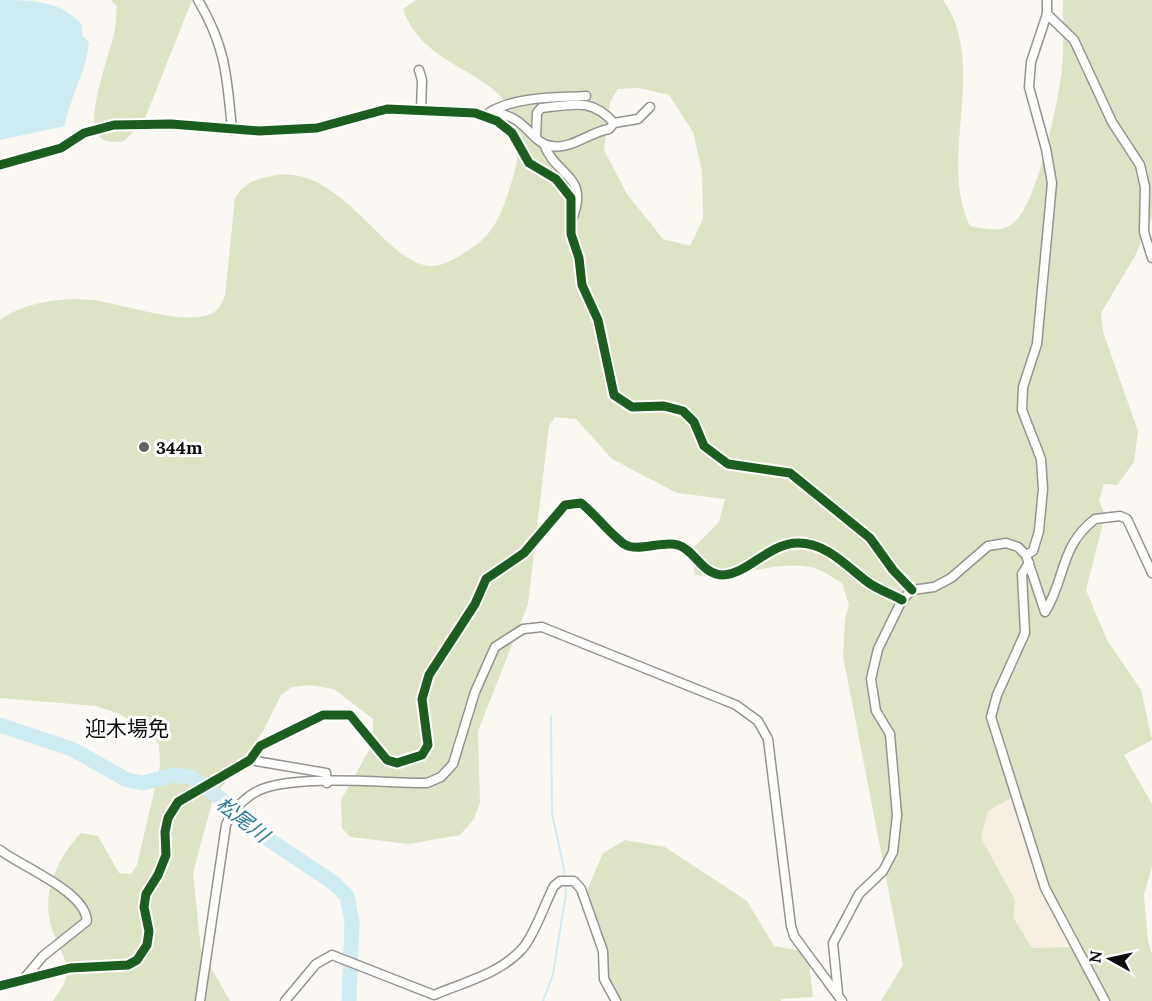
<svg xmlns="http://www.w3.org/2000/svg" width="1152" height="1001" font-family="Lora,'Noto Sans JP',serif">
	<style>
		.farmland { fill: #f6efe2 }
		.forest { fill: #dce4c5; fill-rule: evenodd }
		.water { fill: #ceecf1 }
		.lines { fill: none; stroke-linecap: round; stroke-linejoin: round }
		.stream { stroke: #ceecf1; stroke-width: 2 }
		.river { stroke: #ceecf1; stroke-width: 15 }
		.street-casing { stroke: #959392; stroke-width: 11 }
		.street { stroke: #fefefd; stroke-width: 8 }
		.cycleway-casing { stroke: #fff; stroke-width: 13 }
		.cycleway { stroke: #1b5e20; stroke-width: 9 }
		.poi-dot { fill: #61605e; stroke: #fff; stroke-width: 2 }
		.labels { text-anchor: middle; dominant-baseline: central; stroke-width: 6; stroke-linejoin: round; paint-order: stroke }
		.poi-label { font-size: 18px; font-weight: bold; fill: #0e0e0e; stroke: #fff; text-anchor: start }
		.water-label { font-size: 20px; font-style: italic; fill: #237b94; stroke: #fff }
		.quarter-label { font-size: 21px; fill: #0e0e0e; stroke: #fff }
	</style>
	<rect width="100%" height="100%" fill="#fbf8f4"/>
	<polygon class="farmland" points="1015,796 1071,947 1032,948 1013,917 981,838 988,811"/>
	<g class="forest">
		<path d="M111,0H192L144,121L124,141C112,143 101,143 96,131C87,112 111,51 115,29C116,22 116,13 117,6Z"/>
		<path d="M416,0H943C989,63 937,160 970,226C983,228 999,233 1011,225C1036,210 1055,113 1060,83C1065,57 1062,27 1063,0H1152V217L1135,256L1101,313L1103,332L1138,431L1134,462L1117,485L1104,484L1099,501L1105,515L1086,590L1107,640L1141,690L1152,740L1124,755L1152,804V866L1144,895L1148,941L1152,954V1001H881L903,965L843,656L845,619L849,605L842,583C834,579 826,572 817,569C781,557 734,581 695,575L691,550L719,522L725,499L677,493L612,459L576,419L555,417L549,426L528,604L478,731L480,802L474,819L460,835L409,844L350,837L342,828L341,800L373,743V719L334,689L310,685L292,687L281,695L262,733L213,799L193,873L201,950L230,1001H53C57,994 65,985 66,977C70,961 56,943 52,929C40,894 58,857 81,833L98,836L119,873L131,874L137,865L160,766L159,745L153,736L120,714L96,706L0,698V320C24,302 63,297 93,300C124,304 183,326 211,314C219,310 222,303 225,296L235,198C245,183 255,179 272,176C341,161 385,266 432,266C446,266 462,254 473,247C494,234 503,210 510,187C552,63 430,89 403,9ZM639,88L669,95L693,132L702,171L703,219L690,246L663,239L627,194L604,150L610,102L618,89ZM1015,796L1071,947L1032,948L1013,917L1015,900L981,838L988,811Z"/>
		<polygon points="625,840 665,847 747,901 774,946 808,952 813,997 781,999 781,1001 610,1001 601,952 587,908 588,888 603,853"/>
	</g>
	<path class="water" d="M0,0C31,0 61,0 82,25V35L89,43C86,72 70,97 65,126L0,140Z"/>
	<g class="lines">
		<polyline class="stream" points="543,1001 553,974 566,893 564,869 552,813 551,716"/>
		<polyline class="river" points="0,725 72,749 127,780 143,783 173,775 191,777 228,804 259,833 334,883 347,896 352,922 349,1001"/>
		<defs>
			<g id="street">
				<path d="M198,0C226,47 227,77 232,130"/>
				<polyline points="1047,14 1074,40 1112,122 1140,165 1145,187 1144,232 1152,258"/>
				<polyline points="419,70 422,80 421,111"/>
				<path d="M490,112C518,96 555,98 586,96"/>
				<path d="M488,118L496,113C527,117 531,143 551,146C570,150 590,132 609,129L614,123L638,119L650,107"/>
				<path d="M536,137L537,113L541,108C573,105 591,97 614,123"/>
				<path d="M544,144C555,176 589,174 573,217"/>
				<polyline points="0,165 61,148 84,133 114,125 171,124 259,131 317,128 387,109 475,113 497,121 512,133 529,163 556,179 571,198 571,234 579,258 582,285 598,320 614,395 632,407 664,406 683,411 694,422 704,446 728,464 790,473 870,538 893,570 912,590"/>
				<polyline points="1026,555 1033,551 1039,531 1043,489 1041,459 1022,410 1023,387 1037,344 1052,183 1046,149 1029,87 1031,62 1047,14 1047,0"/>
				<polyline points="1029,563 1022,574 1025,633 997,695 991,717 1045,888 1105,1001"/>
				<polyline points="250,760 326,773 327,783"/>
				<path d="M0,850C22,867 85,891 87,921L43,956L22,981"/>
				<path d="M0,986L70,968L128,965L137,960L147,945L149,931L144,907L146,894L158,875L166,855L165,832L168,818L178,802L250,760L260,746L323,715H350L387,760L397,763L422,755L428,745L422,699L429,675L475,604L486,579L524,553L565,505L581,503C596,515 609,533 624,544C638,553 662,540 678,545C695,550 702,575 723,575C748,574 769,543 798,543C828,543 848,568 869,583C879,590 891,594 902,600"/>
				<path d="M838,994L833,943L859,894L883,871L893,852L897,815L890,734L876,711L871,679L878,649L902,600L912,590L934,587L951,578L988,546L1006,543L1018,547L1026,555L1045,612C1066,579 1059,547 1095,519L1120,516L1127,519L1152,573"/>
				<path d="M200,1001L226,825C232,809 249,793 265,788C303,775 385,783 427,783L441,777L453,764L475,692L495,647L523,629L542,627L736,705L758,721L768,739L791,926L794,936L842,1001"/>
				<path d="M285,1001L316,964L332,955L434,995C464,982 500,974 523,948C536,932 544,905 554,886L560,881H574L581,889L603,951L604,979L616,1001"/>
			</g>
		</defs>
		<use href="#street" class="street-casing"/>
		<use href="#street" class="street"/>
		<defs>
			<g id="cycleway">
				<polyline points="0,165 61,148 84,133 114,125 171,124 259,131 317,128 387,109 475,113 497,121 512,133 529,163 556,179 571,198 571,234 579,258 582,285 598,320 614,395 632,407 664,406 683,411 694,422 704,446 728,464 790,473 870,538 893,570 912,590"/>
				<path d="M0,986L70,968L128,965L137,960L147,945L149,931L144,907L146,894L158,875L166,855L165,832L168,818L178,802L250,760L260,746L323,715H350L387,760L397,763L422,755L428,745L422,699L429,675L475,604L486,579L524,553L565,505L581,503C596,515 609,533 624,544C638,553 662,540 678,545C695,550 702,575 723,575C748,574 769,543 798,543C828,543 848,568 869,583C879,590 891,594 902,600"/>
			</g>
		</defs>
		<use href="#cycleway" class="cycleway-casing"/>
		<use href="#cycleway" class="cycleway"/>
	</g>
	<circle class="poi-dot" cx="144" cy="447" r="6"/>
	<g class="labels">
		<g class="poi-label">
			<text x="156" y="447">344m</text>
		</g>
		<g class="water-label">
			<text transform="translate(243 819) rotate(38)">松尾川</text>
		</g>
		<g class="quarter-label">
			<text x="127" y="728">迎木場免</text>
		</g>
	</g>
	<g transform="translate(1110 959) rotate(278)" stroke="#ffffff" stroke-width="4.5" paint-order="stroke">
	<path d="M0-4.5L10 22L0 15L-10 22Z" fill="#0e0e0e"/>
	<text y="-9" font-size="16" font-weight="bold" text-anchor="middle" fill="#0e0e0e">N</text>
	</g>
</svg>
